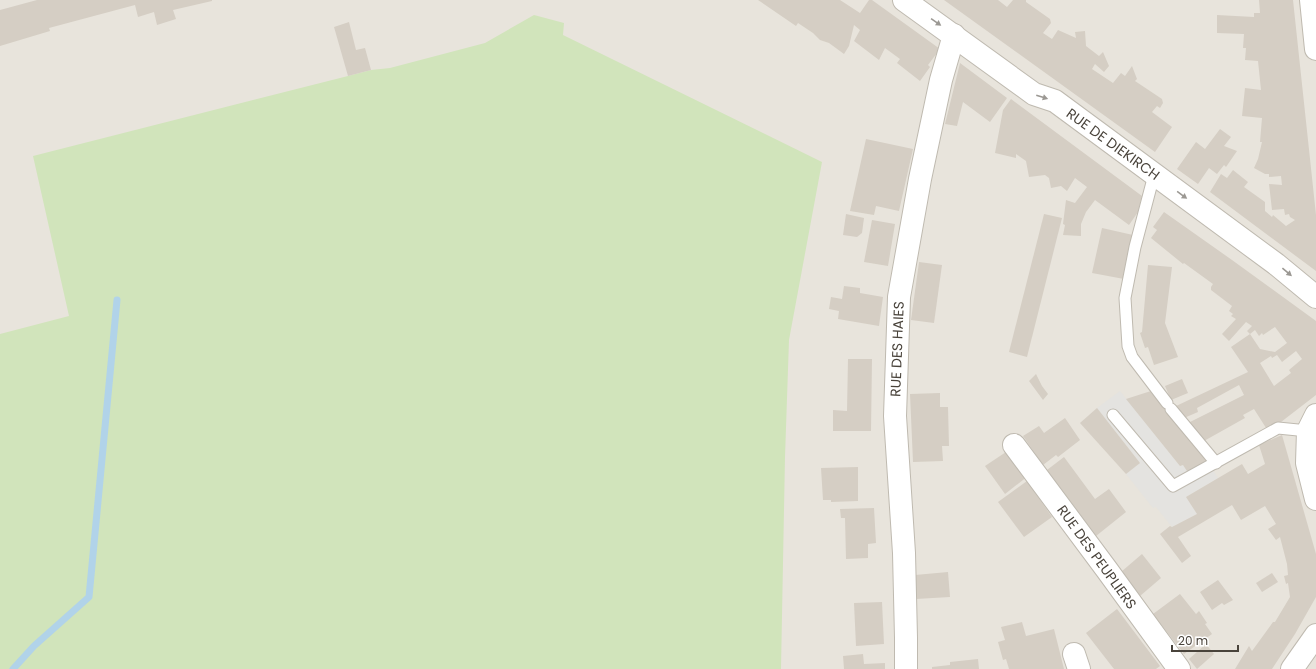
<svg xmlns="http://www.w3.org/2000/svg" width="1316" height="669" font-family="Poppins,sans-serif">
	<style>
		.residential { fill: #e8e4dc }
		.green { fill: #d1e4bb }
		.parking { fill: #e4e3e0 }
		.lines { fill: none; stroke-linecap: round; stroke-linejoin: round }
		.stream { stroke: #b1d3e9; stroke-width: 7 }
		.building { fill: #d5cec4; fill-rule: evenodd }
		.lane-casing { stroke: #bfbab0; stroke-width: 13 }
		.street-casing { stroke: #bfbab0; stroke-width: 24 }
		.lane { stroke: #fff; stroke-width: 11 }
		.street { stroke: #fff; stroke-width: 22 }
		.oneway { fill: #9b9893 }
		.labels { text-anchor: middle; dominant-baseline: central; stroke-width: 3; stroke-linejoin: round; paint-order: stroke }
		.street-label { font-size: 14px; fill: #49433b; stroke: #fff }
	</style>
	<rect width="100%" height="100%" fill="#f5f2ed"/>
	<rect class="residential" x="0" y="0" width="1316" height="669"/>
	<polygon class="green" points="534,15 564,23 563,35 822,162 789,340 785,457 781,669 0,669 0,334 69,316 33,156 348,76 371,70 390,68 485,43"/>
	<polygon class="parking" points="1120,391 1180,466 1183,465 1188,471 1196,469 1207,461 1218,478 1186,497 1197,514 1172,527 1156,507 1153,508 1126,474 1140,463 1097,408"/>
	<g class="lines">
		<polyline class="stream" points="13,669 34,646 89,597 117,300"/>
	</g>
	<g class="building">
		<polygon points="37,0 212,0 212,1 173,10 176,19 157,25 154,12 138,17 135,5 49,28 50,31 0,46 0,10"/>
		<polygon points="758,0 840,0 860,13 869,0 872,0 940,49 928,65 930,67 920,81 897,63 900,59 885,48 879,60 854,41 860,30 854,25 849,46 844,54 829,43 820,40 813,33 798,23 796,26"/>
		<polygon points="944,0 998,0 1007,7 1013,0 1026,0 1026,2 1050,19 1051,23 1043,33 1052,39 1058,30 1076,38 1075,32 1085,31 1086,46 1099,56 1103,52 1109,66 1104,72 1095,64 1092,69 1113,83 1121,73 1125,76 1132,66 1137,79 1135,81 1162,99 1163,103 1160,108 1157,106 1152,112 1172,127 1155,152"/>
		<polygon points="1259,0 1293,0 1316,215 1316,271 1210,192 1221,174 1227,178 1233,170 1248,182 1244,187 1265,202 1265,211 1272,217 1273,215 1286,226 1295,220 1290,217 1289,214 1285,215 1284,209 1272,210 1269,184 1282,185 1281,176 1269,177 1269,174 1265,174 1254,168 1258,159 1262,142 1260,142 1262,118 1242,116 1245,88 1261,90 1258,61 1245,60 1246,48 1243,48 1244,34 1217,33 1217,15 1254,17 1254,13 1260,13"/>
		<polygon points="349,22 356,50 365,48 371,70 348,76 334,27"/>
		<polygon points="960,63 1007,98 990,122 963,102 957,126 945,124"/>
		<polygon points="1011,99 1142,196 1138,212 1129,225 1095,200 1086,212 1081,224 1081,236 1063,235 1065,225 1063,224 1066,200 1075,203 1087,187 1075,178 1067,191 1061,186 1051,188 1049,178 1045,175 1029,177 1026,161 1016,154 1016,158 995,153 1003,110"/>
		<polygon points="1220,129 1231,137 1224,146 1237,151 1226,167 1224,165 1217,174 1209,168 1198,184 1177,169 1196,142 1205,149"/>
		<polygon points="866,139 913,149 899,211 876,206 874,215 850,211"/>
		<path d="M1164,212L1232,260L1316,321V395L1281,422L1268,431L1254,409L1243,415L1245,418L1204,441L1188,423L1244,395L1239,385L1197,408L1198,412L1184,418L1174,407L1248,372L1231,347L1250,334L1260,349L1275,352L1287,343L1275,327L1263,335L1262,333L1259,336L1255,330L1250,334L1247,331L1252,326L1246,322L1229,341L1222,334L1236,319L1231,316L1233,314L1229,311L1232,306L1211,290V287L1213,284L1184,263L1183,264L1151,238L1157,230L1153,227ZM1296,351L1302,359L1289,370L1291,373L1274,386L1260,363L1271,356L1272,358L1277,355L1282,362Z"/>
		<polygon points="846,214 864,218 862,233 857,237 843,235"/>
		<polygon points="1044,214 1062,218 1027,357 1009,352"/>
		<polygon points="872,220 895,224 888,266 864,262"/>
		<polygon points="1102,228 1133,235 1124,279 1092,273"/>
		<polygon points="919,262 942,265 934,323 911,320"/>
		<polygon points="1148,265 1172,267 1165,323 1178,357 1154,365 1148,347 1145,348 1140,333 1142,332"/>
		<polygon points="844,286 860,288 860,293 883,297 879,326 838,319 839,311 829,309 831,297 842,299"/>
		<polygon points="848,359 872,359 871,431 833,431 833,410 847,411"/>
		<polygon points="1036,374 1042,386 1048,394 1043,400 1029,381"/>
		<polygon points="1182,379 1188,393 1171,400 1165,386"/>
		<polygon points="1151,391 1207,461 1196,469 1187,471 1183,465 1180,466 1126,399"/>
		<polygon points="940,393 940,407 948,407 949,446 942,446 943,461 913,462 910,394"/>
		<polygon points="1097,408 1140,463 1126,474 1080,423"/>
		<polygon points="1065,418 1080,440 1058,457 1056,455 1043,465 1023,436 1039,426 1044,433"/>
		<polygon points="1282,435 1316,554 1316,597 1295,634 1272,669 1235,669 1249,646 1252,651 1273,622 1275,622 1290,597 1288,583 1286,584 1284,576 1288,575 1287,564 1280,537 1276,540 1268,529 1276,524 1265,506 1241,520 1232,505 1178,537 1191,556 1182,563 1160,534 1170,526 1172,527 1197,514 1186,497 1242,464 1248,474 1265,464 1259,445"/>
		<polygon points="1009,450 1028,476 1005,494 985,466"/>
		<polygon points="1064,457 1095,499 1109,489 1126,512 1096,536 1047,470"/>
		<polygon points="858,467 858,501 831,502 831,500 823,500 821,468"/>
		<polygon points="1027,481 1052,517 1024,537 998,502"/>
		<polygon points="874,508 876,543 868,544 868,558 846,559 845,518 841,518 840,509"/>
		<polygon points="1142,554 1161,578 1140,596 1121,572"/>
		<polygon points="948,572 950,597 916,599 915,575"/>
		<polygon points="1272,573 1278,582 1262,592 1256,583"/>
		<polygon points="1218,580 1233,600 1224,605 1222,603 1212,610 1200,592"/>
		<polygon points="1180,594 1196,614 1199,611 1207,623 1205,624 1212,634 1184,654 1153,614"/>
		<polygon points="882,602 884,644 856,646 854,603"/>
		<polygon points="1117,609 1160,666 1156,669 1114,669 1086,633"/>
		<polygon points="1022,622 1026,636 1054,629 1064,669 1009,669 1006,659 1003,660 998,642 1005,640 1001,627"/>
		<polygon points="1206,644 1214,654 1197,669 1189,659"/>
		<polygon points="863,654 864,664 885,663 885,669 844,669 843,656"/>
		<polygon points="978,659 979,669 932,669 932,667 950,665 950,662"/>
	</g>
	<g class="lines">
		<defs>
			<g id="lane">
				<polyline points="1154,175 1135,247 1125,298 1128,346 1132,357 1167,403"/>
				<polyline points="1171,409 1216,463"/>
				<polyline points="1113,415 1173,486 1278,428 1308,431"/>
			</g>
			<g id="street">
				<polyline points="904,0 1034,94 1055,101 1276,264 1316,297"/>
				<polyline points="1311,0 1316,49"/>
				<polyline points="1316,415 1308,431 1307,463 1316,499"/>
				<polyline points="1014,445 1107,570 1179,669"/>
				<polyline points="1074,654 1079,669"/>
				<polyline points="906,669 906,638 904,553 895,416 899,297 920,179 941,80 954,35"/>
				<polyline points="1292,669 1316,635"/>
			</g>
		</defs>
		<use href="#lane" class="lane-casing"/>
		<use href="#street" class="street-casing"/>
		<use href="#lane" class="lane"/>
		<use href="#street" class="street"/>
	</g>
	<defs><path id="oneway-solid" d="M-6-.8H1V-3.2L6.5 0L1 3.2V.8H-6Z"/></defs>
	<g class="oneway">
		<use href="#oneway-solid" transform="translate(936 22) rotate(35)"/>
		<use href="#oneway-solid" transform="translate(1042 97) rotate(17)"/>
		<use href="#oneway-solid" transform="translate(1182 195) rotate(36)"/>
		<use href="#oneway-solid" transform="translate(1287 272) rotate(40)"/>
	</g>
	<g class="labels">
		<g class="street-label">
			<text transform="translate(1113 144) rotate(36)">RUE DE DIEKIRCH</text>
			<text transform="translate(897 349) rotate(-88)">RUE DES HAIES</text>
			<text transform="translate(1097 557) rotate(54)">RUE DES PEUPLIERS</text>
		</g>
	</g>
	<path d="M1172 645v6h66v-6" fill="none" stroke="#49433b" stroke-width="2"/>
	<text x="1178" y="645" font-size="12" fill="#49433b" stroke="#ffffff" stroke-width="3" paint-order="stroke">20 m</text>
</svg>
